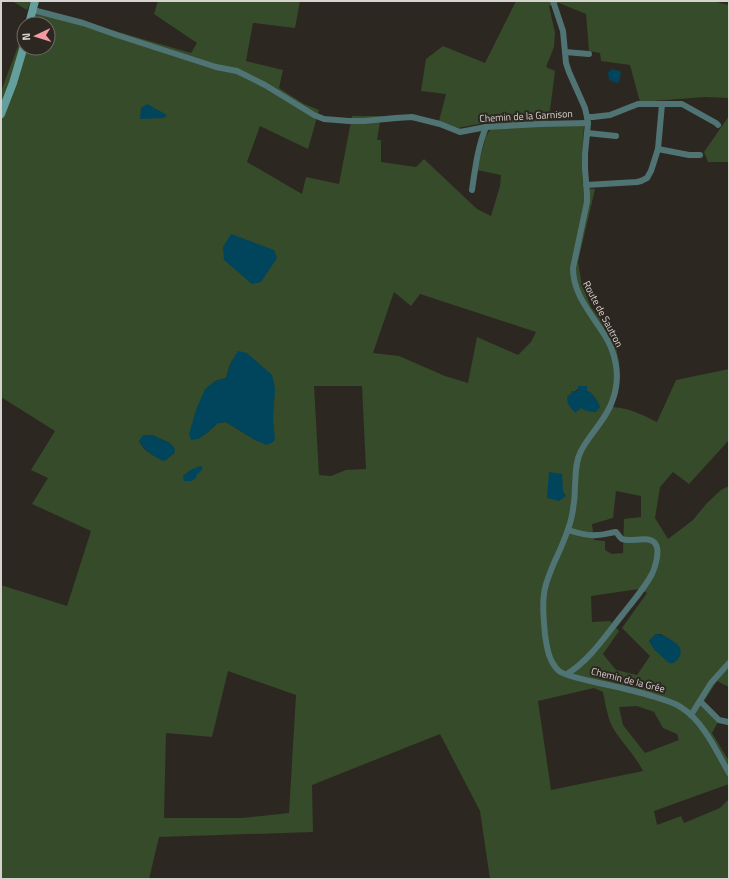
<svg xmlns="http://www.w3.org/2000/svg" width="730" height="880" font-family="'Titillium Web',sans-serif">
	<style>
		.green { fill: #354b29; fill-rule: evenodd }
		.water { fill: #00455b }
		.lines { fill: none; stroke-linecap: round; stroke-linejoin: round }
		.minor { stroke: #507473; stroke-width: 6 }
		.secondary { stroke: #649e9d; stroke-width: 8 }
		.labels { text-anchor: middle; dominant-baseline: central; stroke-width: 4; stroke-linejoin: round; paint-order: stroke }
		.street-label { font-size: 10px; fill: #d6d2ce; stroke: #2d2721 }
	</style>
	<rect width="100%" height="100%" fill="#2d2721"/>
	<g class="green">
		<polygon points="12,1 31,1 27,10"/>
		<path d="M158,1H300L295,28L253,23L246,61L283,70L279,88L304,104L319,110L308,149L260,126L247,162L302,194L306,177L339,184L352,116H381L377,140H381V162L416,167L424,159L477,209L491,216L500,186L501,175L477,170L486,136L490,130L489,122L458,128L439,121L446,94L421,91L426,59L443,46L485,63L516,1H712L729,5V98L705,97L640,102L630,65L601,61L600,53L589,51L586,14L559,3L549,6L555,33L554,47L546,67L555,71L548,126H584L582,158L583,188L595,189L578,262L582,285L591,307L613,335L619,361L620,378L617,395L613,407C629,408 643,415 657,422L676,380L729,369V440L689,484L673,472L660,487L655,518L668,539L693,520L707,503L721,490L729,486V687L717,681L701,706L718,722L712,733L729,761V784L654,811L657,825L681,816L684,823L720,808L729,799V879H490L480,811L440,734L312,785L313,832L159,837L149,879H1V585L67,606L91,531L32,504L48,478L31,470L55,431L1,397V91L23,33H24V48H48V24H34L36,8L191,53L197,43L154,14ZM394,292L411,306L420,294L536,332L531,342L518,355L477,337L468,383L445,376L399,356L373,353ZM233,359L273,421L274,439L257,441L226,422L218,423L208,432L198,439L215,381L226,378L229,367ZM314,386H362L366,469L346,470L331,476L319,475ZM582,386H587V391L590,392L596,399L600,407H581L567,397ZM152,435L170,443V456L166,460C154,456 145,453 139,441ZM616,491L641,496V517L624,519L623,553L612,554L605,550V541L594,540L592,524L613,518ZM639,589L647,593L622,628L650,656L637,675L616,670L603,654L619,631L610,621L592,622L591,596ZM656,634H661L669,639L674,663H670L655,650L649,641ZM228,671L296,695L289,813L242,818H164L166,733L212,737ZM594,688L603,692C605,702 608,720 613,728C622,743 635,755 643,771L551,790L538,701ZM637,706L654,712L663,728L677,734L679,740L645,753L623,725L619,707Z"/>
		<polygon points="729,116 729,162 708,162 704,152"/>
	</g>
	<g class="water">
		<polygon points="613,69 620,71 621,74 619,82 617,83 609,80 608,73 610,70"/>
		<polygon points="147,104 167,115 164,118 140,119 141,108"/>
		<polygon points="231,234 274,250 277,258 261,282 252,284 224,260 223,247"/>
		<path d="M238,351L247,353L272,375L275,388L273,421L275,439L273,442L267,445L257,441L226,422L218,423L208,432L198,439L191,440L189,434L196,410L205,389L215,381L226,378C229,367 232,360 238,351Z"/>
		<path d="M578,386H587V391L590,392L596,399L600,407L596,412C590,412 586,411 581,408L575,413L568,404L567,397L571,394V391L575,392L578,390Z"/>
		<path d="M143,435H152L170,443L175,449L174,454C170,456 167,460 163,461C153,456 144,450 139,441Z"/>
		<path d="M201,466L202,467V470L197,474L196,478L191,481H184L183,476C188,471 193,468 201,466Z"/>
		<polygon points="549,472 562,474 563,491 566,496 559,501 547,498"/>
		<path d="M656,634C662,634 677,642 680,648C683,655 676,665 669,663L655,650L649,641Z"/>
	</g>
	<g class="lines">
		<g class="minor">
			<path d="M553,1L563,31L566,63L569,72L585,108L587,117L588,123L585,154V169L587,194V202L573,268C573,293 589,311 602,331C616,351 621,376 613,399C607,419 590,433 581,451C575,462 576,474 575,486C575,495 574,505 572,515C569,531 561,548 554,563C550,573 545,583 544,594C542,607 544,622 545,635C547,648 549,662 559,671C565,676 590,681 599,683C618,687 637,691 655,697C664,700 674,702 682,708C703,721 717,752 729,773"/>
			<polyline points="33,10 83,23 117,35 216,67 237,71 265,85 314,115 324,119 349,121 364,121 396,118 412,117 440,124 460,132 486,127 541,124 588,123"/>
			<polyline points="565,52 589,54"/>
			<polyline points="587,117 593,117 610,115 638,104 682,104 716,123 718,125"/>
			<polyline points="587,133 616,136"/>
			<polyline points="658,149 689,155 700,155"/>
			<polyline points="586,185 637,182 641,181 647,178 651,171 658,149 662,104"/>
			<path d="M472,190C475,169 478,146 486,127"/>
			<path d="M567,674C590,660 606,635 623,614C633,601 644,589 652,574C655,568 660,551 656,545C651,534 631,543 622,539C619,537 618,534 616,532C609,533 603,535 597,535C587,536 577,533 568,530"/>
			<polyline points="700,701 719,720 728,722"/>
			<polyline points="691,715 711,683 729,663"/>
		</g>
		<g class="secondary">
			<polyline points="29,24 35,1"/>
			<polyline points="1,114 13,83 24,46"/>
		</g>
	</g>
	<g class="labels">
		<g class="street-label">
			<text transform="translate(526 116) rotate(-3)">Chemin de la Garnison</text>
			<text transform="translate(603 314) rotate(62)">Route de Sautron</text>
			<text transform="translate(628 680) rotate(14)">Chemin de la Grée</text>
		</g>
	</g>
	<rect width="730" height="880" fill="none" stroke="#d6d2ce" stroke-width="4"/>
	<g transform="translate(36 36) rotate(266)"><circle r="19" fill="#2d2721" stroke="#716b66"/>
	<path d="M0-3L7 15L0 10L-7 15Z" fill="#f49aa5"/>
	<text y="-6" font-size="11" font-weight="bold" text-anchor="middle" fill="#d6d2ce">N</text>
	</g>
</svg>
